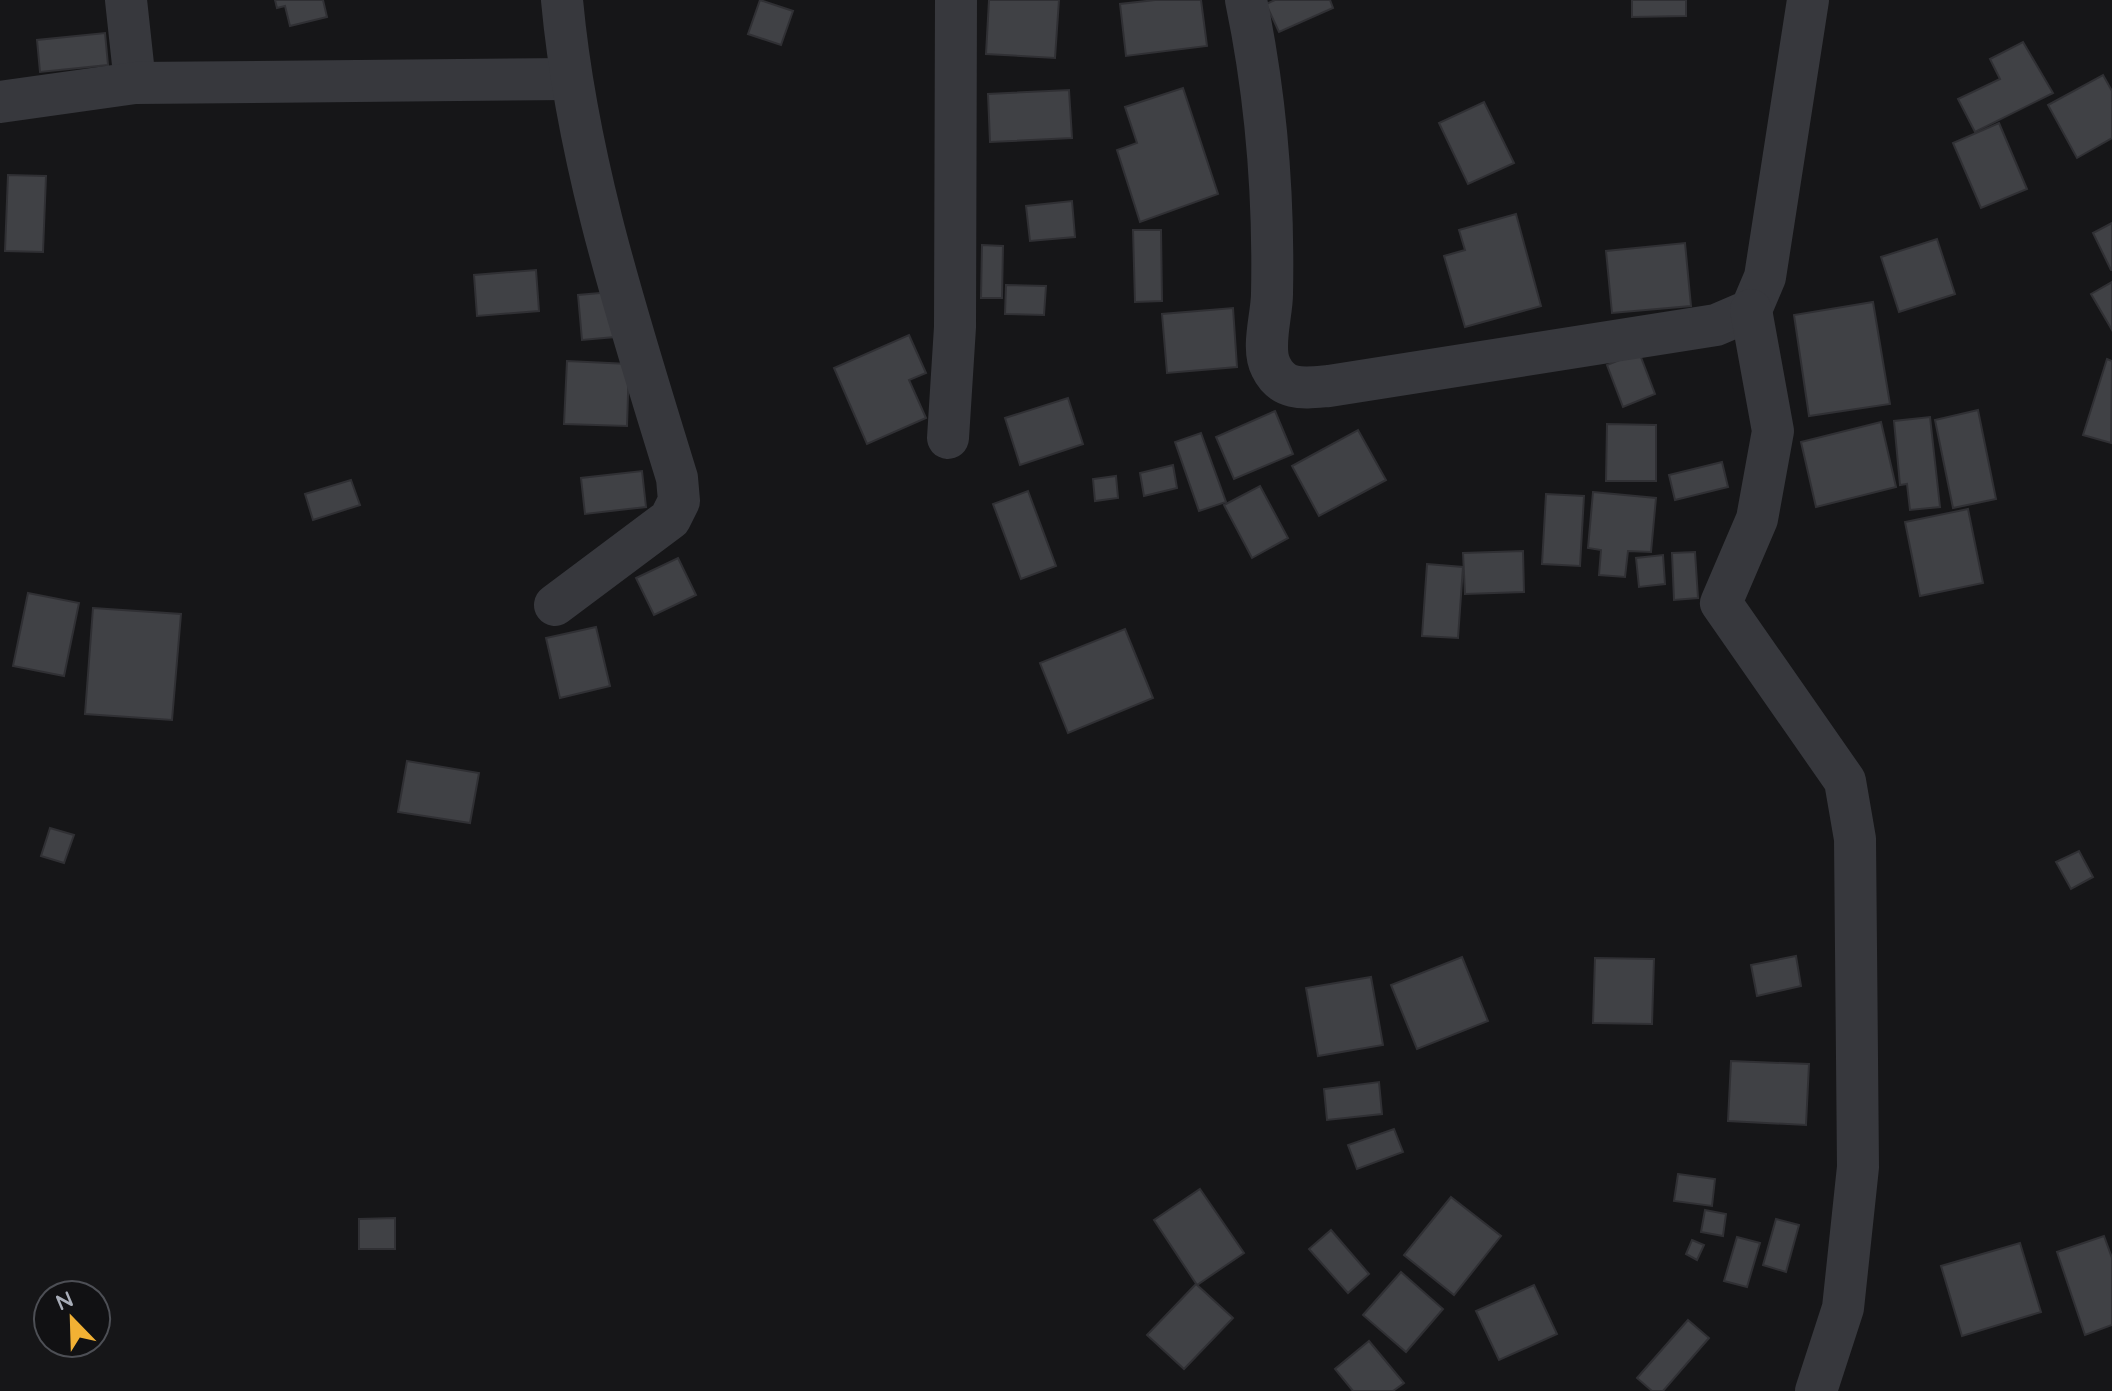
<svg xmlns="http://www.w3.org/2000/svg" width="2112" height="1391" font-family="Quicksand,sans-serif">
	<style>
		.building { fill: #404145; stroke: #303034; stroke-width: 2 }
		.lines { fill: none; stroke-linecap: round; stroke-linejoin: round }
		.minor { stroke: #37383d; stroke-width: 42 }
	</style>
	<rect width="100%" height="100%" fill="#161618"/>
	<g class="building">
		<polygon points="275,0 323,0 327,17 290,26 285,6 277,8"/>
		<polygon points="760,0 793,11 781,45 748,34"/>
		<polygon points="989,0 1059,0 1055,58 986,54"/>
		<polygon points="1155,0 1201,0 1207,46 1126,56 1120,4"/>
		<polygon points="1275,0 1330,0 1333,8 1279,32 1266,4"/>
		<polygon points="1632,0 1686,0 1686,16 1632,17"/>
		<polygon points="105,33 108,65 40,72 37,40"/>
		<polygon points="2023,42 2053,93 1975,132 1958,99 2000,79 1990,59"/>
		<polygon points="2103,75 2112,91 2112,138 2077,158 2048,105"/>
		<polygon points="1183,88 1218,194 1140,222 1117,150 1137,143 1125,107"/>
		<polygon points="1069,90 1072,138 990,142 988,94"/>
		<polygon points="1484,102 1514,163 1468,184 1439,123"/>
		<polygon points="1999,123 2027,189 1981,208 1953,143"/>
		<polygon points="8,175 46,176 43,252 5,251"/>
		<polygon points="1072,201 1075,237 1030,241 1026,206"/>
		<polygon points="1516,214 1541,306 1465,327 1444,256 1465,250 1459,230"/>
		<polygon points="2112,223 2112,270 2111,270 2093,233"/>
		<polygon points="1133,230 1161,230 1162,301 1135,302"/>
		<polygon points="1937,239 1955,294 1899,312 1881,257"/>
		<polygon points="1685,243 1691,306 1612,313 1606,251"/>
		<polygon points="982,245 1003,246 1002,298 981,298"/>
		<polygon points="536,270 539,311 477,316 474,275"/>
		<polygon points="2112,282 2112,330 2091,294"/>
		<polygon points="1006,285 1046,286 1044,315 1005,314"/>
		<polygon points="611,292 615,337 582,340 578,295"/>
		<polygon points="1873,302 1890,404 1809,416 1794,315"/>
		<polygon points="1233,308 1237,367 1167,373 1162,314"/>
		<polygon points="909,335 926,373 909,380 926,418 867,444 834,368"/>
		<polygon points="1639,352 1655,394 1623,407 1607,365"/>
		<polygon points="2107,359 2112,361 2111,443 2083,435"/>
		<polygon points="567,361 629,364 627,426 564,424"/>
		<polygon points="1068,398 1083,444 1020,465 1005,418"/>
		<polygon points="1978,410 1996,499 1953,508 1935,420"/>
		<polygon points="1275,411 1293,454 1234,479 1216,437"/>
		<polygon points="1930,417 1940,507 1910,510 1907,484 1900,485 1894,421"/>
		<polygon points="1881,422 1896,487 1816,507 1801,442"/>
		<polygon points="1607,424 1656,425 1656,481 1606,481"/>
		<polygon points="1358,430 1386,480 1319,516 1292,466"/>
		<polygon points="1201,433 1226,502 1199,511 1175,442"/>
		<polygon points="1722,462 1728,487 1675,500 1669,475"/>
		<polygon points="1173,465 1177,488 1144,496 1140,473"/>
		<polygon points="642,471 646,507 585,514 581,478"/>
		<polygon points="1116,476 1118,498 1095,501 1093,479"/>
		<polygon points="351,480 360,505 313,520 305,494"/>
		<polygon points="1260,486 1288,538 1252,558 1224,505"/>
		<polygon points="1028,491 1056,566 1021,579 993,504"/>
		<polygon points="1593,492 1656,498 1651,552 1628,551 1625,577 1599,575 1601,550 1588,548"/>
		<polygon points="1546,494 1584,496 1580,566 1542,564"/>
		<polygon points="1968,509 1983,583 1920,596 1905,522"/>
		<polygon points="1523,551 1524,592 1465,594 1463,553"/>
		<polygon points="1695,552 1698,598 1674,600 1672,553"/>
		<polygon points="1663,555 1665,584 1639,587 1636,558"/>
		<polygon points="678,558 696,595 654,615 636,578"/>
		<polygon points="1427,564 1463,567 1458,638 1422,636"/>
		<polygon points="28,593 79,603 64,676 13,666"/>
		<polygon points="93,608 181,614 172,720 85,714"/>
		<polygon points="596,627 610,686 560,698 546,638"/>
		<polygon points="1125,629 1153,698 1068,733 1040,663"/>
		<polygon points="407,761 479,773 470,823 398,812"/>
		<polygon points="50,828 74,835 64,863 41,856"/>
		<polygon points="2079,851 2093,877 2071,889 2056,862"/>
		<polygon points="1796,956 1801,986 1757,996 1751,965"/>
		<polygon points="1462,957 1488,1021 1417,1049 1391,985"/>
		<polygon points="1595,958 1654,959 1652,1024 1593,1023"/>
		<polygon points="1371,977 1383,1045 1318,1056 1306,988"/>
		<polygon points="1731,1061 1809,1064 1806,1125 1728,1121"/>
		<polygon points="1379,1082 1382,1114 1327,1120 1324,1089"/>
		<polygon points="1394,1129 1403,1152 1357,1169 1348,1145"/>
		<polygon points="1678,1174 1715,1179 1712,1206 1674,1201"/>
		<polygon points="1200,1189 1244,1253 1197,1285 1154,1220"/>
		<polygon points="1451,1197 1501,1236 1454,1295 1404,1255"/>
		<polygon points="1705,1210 1726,1214 1723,1236 1701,1232"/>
		<polygon points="395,1218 395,1249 359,1249 359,1219"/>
		<polygon points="1776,1219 1799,1225 1786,1272 1763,1265"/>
		<polygon points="1331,1230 1369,1274 1348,1293 1309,1249"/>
		<polygon points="2104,1236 2112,1258 2112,1325 2085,1335 2057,1252"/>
		<polygon points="1737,1237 1760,1243 1747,1287 1724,1281"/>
		<polygon points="1692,1240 1704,1245 1697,1260 1686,1254"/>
		<polygon points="2020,1243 2041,1312 1962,1336 1941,1266"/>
		<polygon points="1401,1272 1443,1309 1406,1352 1363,1315"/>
		<polygon points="1196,1284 1233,1318 1184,1369 1147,1335"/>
		<polygon points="1534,1285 1557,1334 1499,1360 1476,1311"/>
		<polygon points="1688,1320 1709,1338 1663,1391 1652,1391 1637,1378"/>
		<polygon points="1369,1341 1404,1383 1393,1391 1353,1391 1335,1369"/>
	</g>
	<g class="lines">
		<g class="minor">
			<polyline points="126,0 135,83"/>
			<path d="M1246,0C1266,96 1274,196 1272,294C1272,315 1261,348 1271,367C1283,392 1305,388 1329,386L1716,325L1751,310L1765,277L1808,0"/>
			<polyline points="0,102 135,83 569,79"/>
			<polyline points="1751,310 1773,431 1757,519 1721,603 1845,781 1855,839 1858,1167 1843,1308 1816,1391"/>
			<polyline points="948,438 955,327 956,0"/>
			<path d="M555,605L670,519L679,501L677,478C629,321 577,164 562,0"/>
		</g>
	</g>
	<g transform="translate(72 1319) rotate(337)"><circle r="38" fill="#111113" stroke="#4d4f55" stroke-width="2"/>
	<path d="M0-6L14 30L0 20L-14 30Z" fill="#f2b134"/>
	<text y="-12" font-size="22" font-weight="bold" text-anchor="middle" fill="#a8adb8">N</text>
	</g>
</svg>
